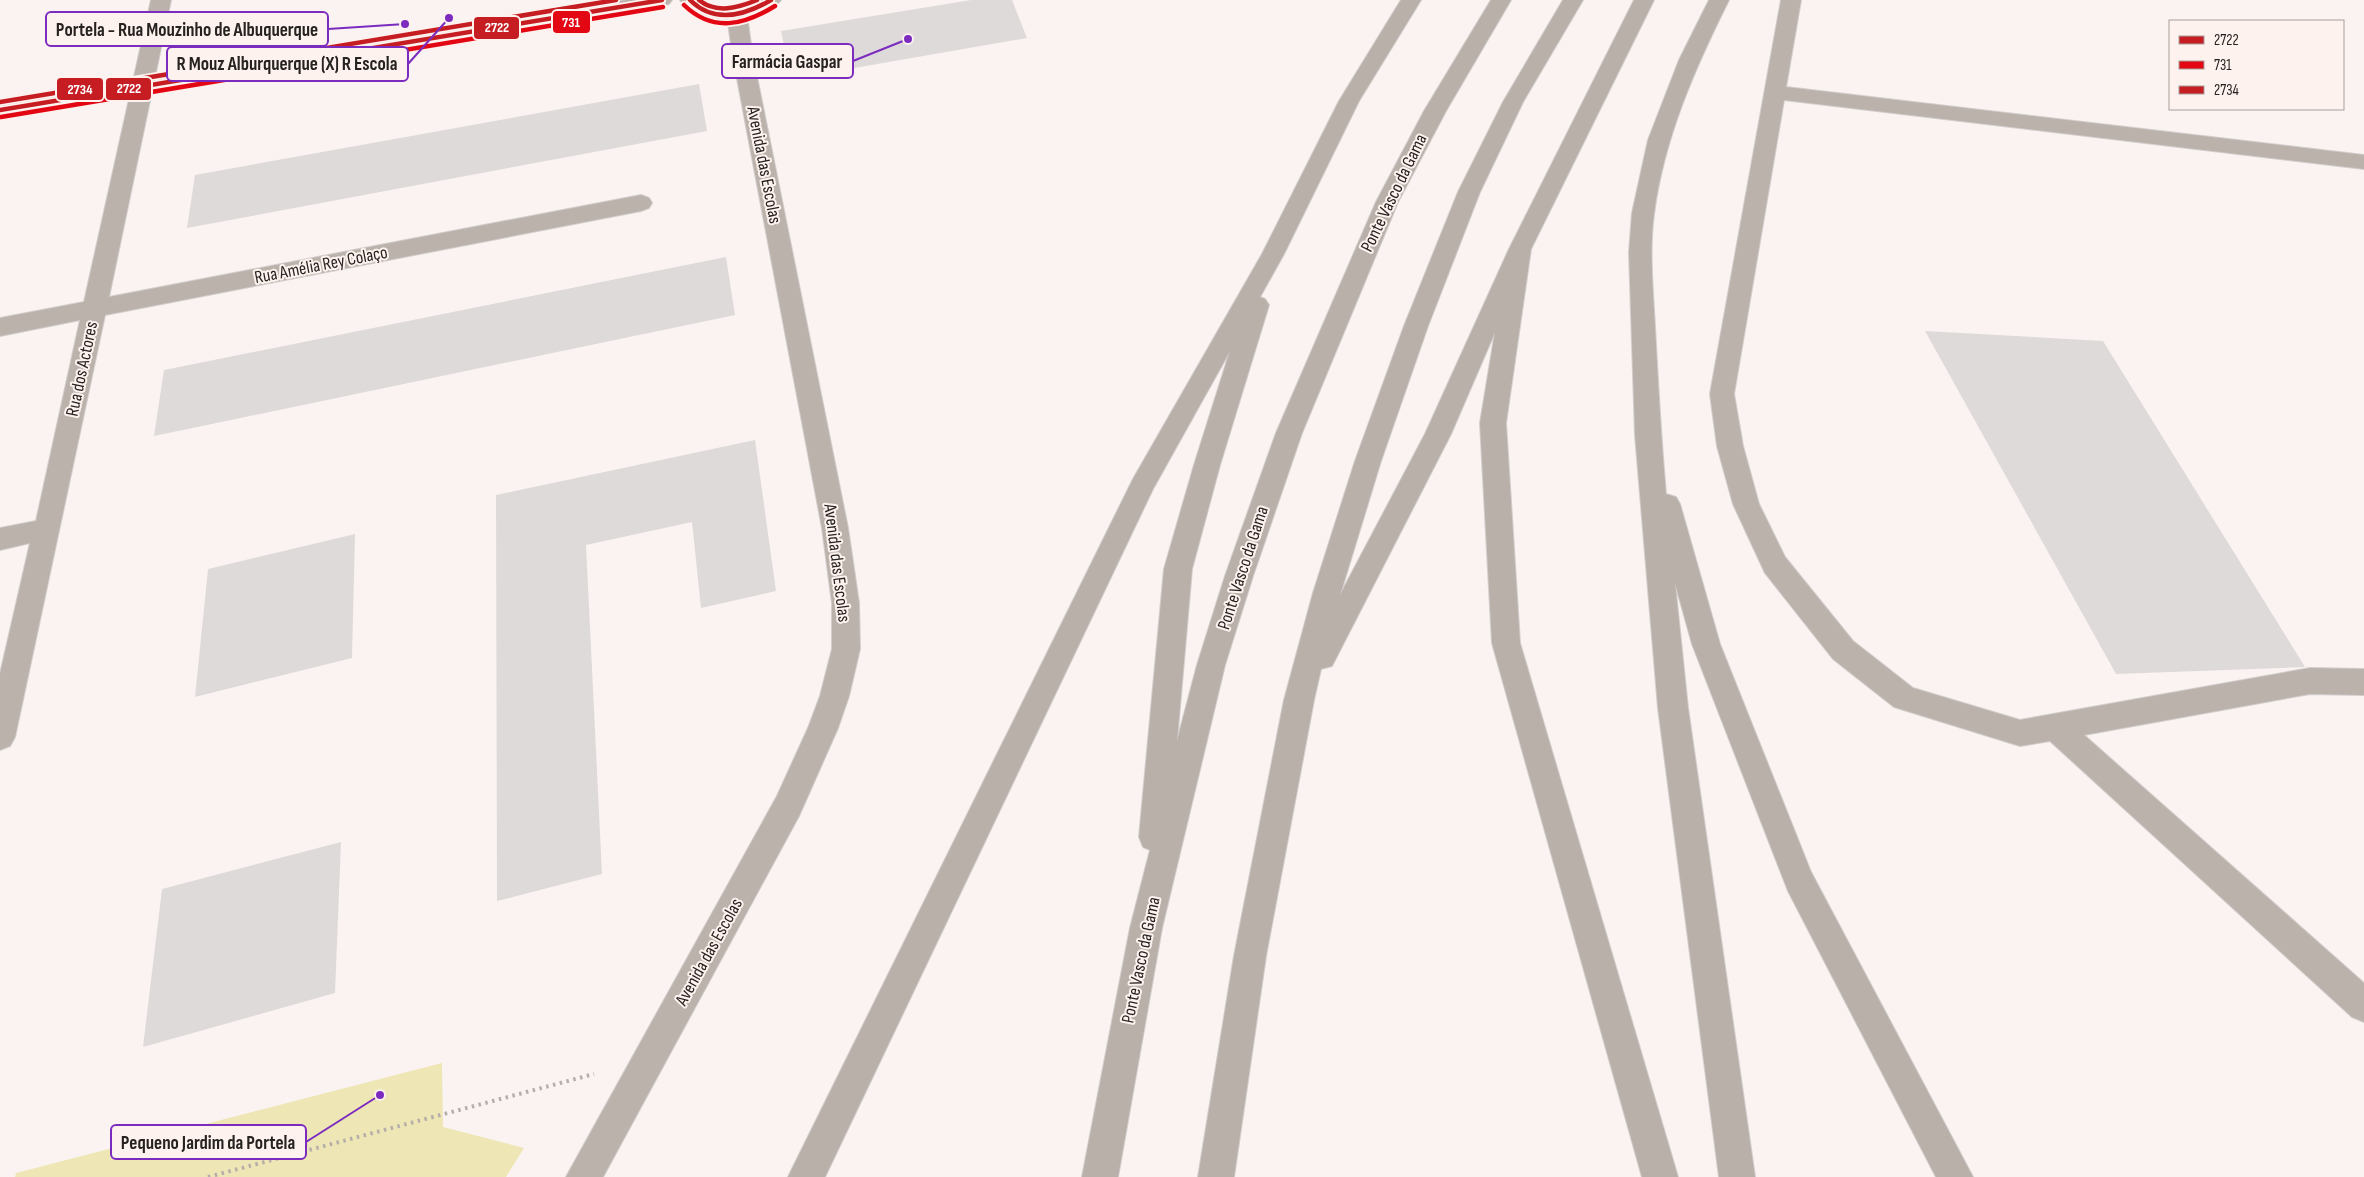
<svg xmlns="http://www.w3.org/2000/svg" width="2364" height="1177" font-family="'Sofia Sans Condensed',sans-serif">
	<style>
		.green { fill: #efe6b6 }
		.building { fill: #dfdada }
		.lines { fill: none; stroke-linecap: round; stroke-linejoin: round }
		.minor-casing { stroke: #d3cecd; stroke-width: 2 }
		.major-casing { stroke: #d3cecd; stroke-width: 2 }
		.highway-casing { stroke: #d3cecd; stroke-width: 2 }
		.path { stroke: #b6afa9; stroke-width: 4; stroke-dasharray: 2.5 4.5; stroke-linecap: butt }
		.minor { fill: #bab2ab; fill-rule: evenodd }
		.major { fill: #bcb2ab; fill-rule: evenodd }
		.highway { fill: #b8b0a9; fill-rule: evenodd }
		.bus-1-casing { stroke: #fdf2ee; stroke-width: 8 }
		.bus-2-casing { stroke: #fdf2ee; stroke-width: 8 }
		.bus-3-casing { stroke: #fdf2ee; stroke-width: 8 }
		.bus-1 { stroke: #c61d23; stroke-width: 4.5 }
		.bus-2 { stroke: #e30613; stroke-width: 4.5 }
		.bus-3 { stroke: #c61d23; stroke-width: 4.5 }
		.labels { text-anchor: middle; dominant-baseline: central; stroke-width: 4; stroke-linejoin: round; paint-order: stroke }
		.street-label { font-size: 18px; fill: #252220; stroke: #fdf2ee }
		.leader { fill: none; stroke: #7b2cbf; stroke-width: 2 }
		.callout-dot { fill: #7b2cbf; stroke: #fdf2ee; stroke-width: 2 }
		.callout { fill: #fdf2ee; stroke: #7b2cbf; stroke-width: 2 }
		.callout-label { font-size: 19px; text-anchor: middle; font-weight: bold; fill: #252220 }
		.line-badge { stroke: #fdf2ee; stroke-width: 2 }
		.badge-label { font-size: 14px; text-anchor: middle; font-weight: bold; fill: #fff }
	</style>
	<rect width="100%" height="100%" fill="#faf3f2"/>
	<polygon class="green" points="442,1063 443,1127 524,1148 506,1177 15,1177 16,1173"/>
	<g class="building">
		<polygon points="971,0 1012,0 1027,38 791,79 781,31"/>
		<polygon points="699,84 707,131 187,228 195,175"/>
		<polygon points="726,257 735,315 154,436 164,370"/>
		<polygon points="1925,331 2103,341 2305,667 2116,674"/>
		<polygon points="755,440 776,591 701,608 692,522 586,545 602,874 497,901 496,495"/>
		<polygon points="355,534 352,658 195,697 208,569"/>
		<polygon points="341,842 335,993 143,1047 162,889"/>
	</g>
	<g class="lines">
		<defs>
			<g id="minor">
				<polygon points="151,0 171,0 109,297 641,195 649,198 652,203 649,208 641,211 105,315 15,737 10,746 0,750 0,674 30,543 0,550 0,528 36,521 80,320 0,336 0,318 84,302"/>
				<polygon points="1781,0 1801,0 1786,87 2364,155 2364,169 1784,100 1734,394 1743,446 1759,504 1785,557 1853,641 1913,688 2020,720 2310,668 2364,669 2364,695 2310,694 2084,735 2364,983 2364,1022 2352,1017 2050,741 2020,746 1894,707 1833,659 1765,573 1733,504 1717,446 1710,394"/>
				<polygon points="737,9 744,11 747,15 752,52 848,528 859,603 860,649 849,696 838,728 799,816 603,1177 566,1177 777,796 808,728 820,696 832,649 832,603 822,528 732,52 727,15 730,11"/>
			</g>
			<g id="major">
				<polygon points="626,0 672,0 669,4 662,6 0,117 0,103"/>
				<path d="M680,0H700L703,4L717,10L738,8L758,0H781C766,21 710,30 690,13C686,9 683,4 680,0Z"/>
			</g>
			<g id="highway">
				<polygon points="1401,0 1421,0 1359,101 1284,254 1260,297 1265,299 1269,305 1220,465 1192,569 1177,741 1197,665 1225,576 1276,433 1376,202 1424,111 1491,0 1511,0 1446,111 1398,202 1302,433 1253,576 1225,665 1162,928 1118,1177 1082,1177 1130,928 1150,850 1143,847 1139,837 1164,569 1194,465 1230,351 1153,489 825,1177 788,1177 1133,479 1262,254 1339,101"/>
				<polygon points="1563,0 1583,0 1523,102 1480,192 1428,326 1381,461 1340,595 1425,434 1509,249 1634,0 1654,0 1531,249 1506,423 1520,643 1678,1177 1642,1177 1492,643 1480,423 1495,332 1451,434 1332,666 1321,669 1314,700 1266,956 1234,1177 1198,1177 1234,956 1284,700 1313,593 1355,461 1404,326 1458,192 1503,102"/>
				<path d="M1709,0H1729C1695,68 1664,138 1654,214C1649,251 1653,289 1655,327C1658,383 1661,438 1666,494L1676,497L1680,504L1720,644L1811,872L1973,1177H1936L1788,891L1692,644L1675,583L1688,708L1755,1177H1719L1658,708L1635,435L1629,252L1632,213L1648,140L1679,60Z"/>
			</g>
		</defs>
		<use href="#minor" class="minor-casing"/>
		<use href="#major" class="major-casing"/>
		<use href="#highway" class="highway-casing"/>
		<polyline class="path" points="208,1177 594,1074"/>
		<use href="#minor" class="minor"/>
		<use href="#major" class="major"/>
		<use href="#highway" class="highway"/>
		<defs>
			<g id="bus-1">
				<path d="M690,0C714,24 744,16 771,0"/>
				<polyline points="0,110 662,0"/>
			</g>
			<g id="bus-2">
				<path d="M684,5C713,33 744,25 775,6"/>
				<polyline points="1,117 663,7"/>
			</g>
			<g id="bus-3">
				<path d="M699,0C716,14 738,8 757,0"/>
				<polyline points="0,102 616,0"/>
			</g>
		</defs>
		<use href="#bus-1" class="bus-1-casing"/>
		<use href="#bus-2" class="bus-2-casing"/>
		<use href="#bus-3" class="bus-3-casing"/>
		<use href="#bus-1" class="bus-1"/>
		<use href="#bus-2" class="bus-2"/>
		<use href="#bus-3" class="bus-3"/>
	</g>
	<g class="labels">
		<g class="street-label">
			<text transform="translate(764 165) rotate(79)">Avenida das Escolas</text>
			<text transform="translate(1394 193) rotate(-64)">Ponte Vasco da Gama</text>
			<text transform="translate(321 265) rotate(-11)">Rua Amélia Rey Colaço</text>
			<text transform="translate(82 369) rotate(-78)">Rua dos Actores</text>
			<text transform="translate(837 563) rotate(83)">Avenida das Escolas</text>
			<text transform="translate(1243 568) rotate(-72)">Ponte Vasco da Gama</text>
			<text transform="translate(709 952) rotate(-61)">Avenida das Escolas</text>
			<text transform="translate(1141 960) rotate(-78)">Ponte Vasco da Gama</text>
		</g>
	</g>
	<path class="leader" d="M405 24L328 29M908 39L853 61M449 18L408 64M380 1095L306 1142"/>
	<g class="callout-dot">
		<circle cx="405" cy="24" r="5"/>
		<circle cx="908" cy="39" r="5"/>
		<circle cx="449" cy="18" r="5"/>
		<circle cx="380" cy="1095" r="5"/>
	</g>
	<g class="callout">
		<rect x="46" y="12" width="282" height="34" rx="5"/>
		<rect x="722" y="44" width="131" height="34" rx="5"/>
		<rect x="167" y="47" width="241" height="34" rx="5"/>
		<rect x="111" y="1125" width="195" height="34" rx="5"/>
	</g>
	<g class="callout-label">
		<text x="187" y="36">Portela - Rua Mouzinho de Albuquerque</text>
		<text x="787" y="68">Farmácia Gaspar</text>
		<text x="287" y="70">R Mouz Alburquerque (X) R Escola</text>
		<text x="208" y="1149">Pequeno Jardim da Portela</text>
	</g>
	<g class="line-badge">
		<rect x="552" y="10" width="39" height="24" rx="5" fill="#e30613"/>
		<rect x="473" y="16" width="47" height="24" rx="5" fill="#c61d23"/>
		<rect x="105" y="77" width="47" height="24" rx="5" fill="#c61d23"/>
		<rect x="56" y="77" width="48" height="24" rx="5" fill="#c61d23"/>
	</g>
	<g class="badge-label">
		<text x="571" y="27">731</text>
		<text x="497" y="32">2722</text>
		<text x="129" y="93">2722</text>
		<text x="80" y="94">2734</text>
	</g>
	<rect x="2169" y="20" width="175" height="90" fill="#fdf2ee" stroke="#a79f9c"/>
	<rect x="2179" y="36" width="25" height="8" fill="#c61d23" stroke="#a79f9c"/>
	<text x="2214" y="45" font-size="15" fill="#252220">2722</text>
	<rect x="2179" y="61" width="25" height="8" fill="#e30613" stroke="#a79f9c"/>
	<text x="2214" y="70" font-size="15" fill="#252220">731</text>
	<rect x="2179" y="86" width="25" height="8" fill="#c61d23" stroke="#a79f9c"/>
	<text x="2214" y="95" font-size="15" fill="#252220">2734</text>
</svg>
